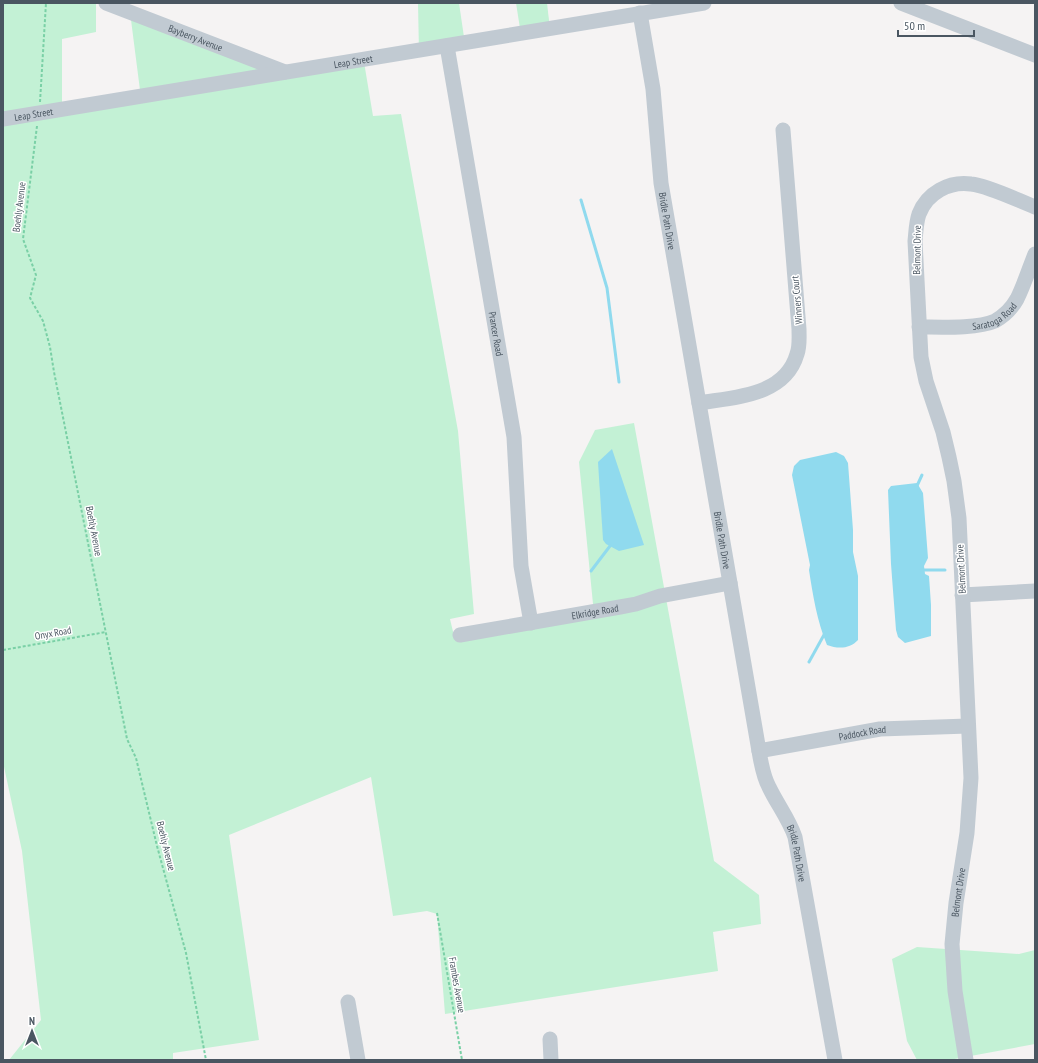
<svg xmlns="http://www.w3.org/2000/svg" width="1038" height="1063" font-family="'PT Sans Narrow',sans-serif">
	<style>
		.green { fill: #c3f1d5 }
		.water { fill: #90daee }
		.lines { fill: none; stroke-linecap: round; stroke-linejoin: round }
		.stream { stroke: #90daee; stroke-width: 3 }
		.path { stroke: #7ad0a6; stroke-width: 2; stroke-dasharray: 3 2; stroke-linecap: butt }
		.minor { stroke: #c1cad2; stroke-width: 15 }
		.labels { text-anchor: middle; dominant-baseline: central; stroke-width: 3; stroke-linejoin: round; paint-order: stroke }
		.street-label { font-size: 10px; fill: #4a5661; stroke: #fff }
	</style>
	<rect width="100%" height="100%" fill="#f5f3f3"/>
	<g class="green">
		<polygon points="3,3 96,3 96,32 62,39 62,112 141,98 130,12 291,74 364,62 373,116 401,114 458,431 474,614 450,619 455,640 594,614 579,462 595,430 634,423 714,861 759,895 761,924 713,932 718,971 445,1014 437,914 427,911 393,916 371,777 229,835 259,1040 173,1053 173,1060 9,1060 41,1020 22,851 3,762"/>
		<polygon points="418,3 459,3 465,44 419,53"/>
		<polygon points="516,3 547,3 550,29 521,35"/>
		<polygon points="917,947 1019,954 1035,950 1035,1044 949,1060 917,1060 907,1041 892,959"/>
	</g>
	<g class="water">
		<polygon points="612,449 644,545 619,551 606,544 603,540 598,462"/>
		<path d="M836,452L844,456L848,463L853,530V552L858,576V640C850,649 838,649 827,645C817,621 813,596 809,570L810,565L792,475L794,466L800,460Z"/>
		<polygon points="917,483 923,493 928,558 924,566 925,574 929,576 931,605 931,636 905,643 898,637 896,630 891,564 888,490 891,486"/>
	</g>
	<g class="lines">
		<g class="stream">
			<polyline points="581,200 607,288 619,382"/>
			<polyline points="916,488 922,475"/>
			<polyline points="921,570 945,570"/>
			<polyline points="591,571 610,546"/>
			<polyline points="809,662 825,633"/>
		</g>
		<g class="path">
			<polyline points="40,102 46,3"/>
			<polyline points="37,126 23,239 36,275 30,298 43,321 50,347 54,372 127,739 136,758 157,846 186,953 206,1060"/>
			<polyline points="3,650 106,632"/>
			<polyline points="437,913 462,1060"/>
		</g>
		<g class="minor">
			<path id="s1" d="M106,3L285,72"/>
			<polyline points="901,3 1035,55"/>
			<path id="s2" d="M640,13L653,89L661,183L759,751C761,763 763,776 769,787C777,804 789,819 795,837L835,1060"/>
			<path id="s3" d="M447,46L514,437L521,566L531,623"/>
			<path id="s4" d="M3,119L704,3"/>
			<path id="s5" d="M919,327C939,327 977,329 995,321C1004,316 1012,308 1017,299C1024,285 1029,269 1035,254"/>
			<path d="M699,403C735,397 785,396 797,354C800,346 799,337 799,329L783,130"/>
			<polyline points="962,595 1035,591"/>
			<path id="s6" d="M460,635L620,607L636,604L660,596L730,583"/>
			<path id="s7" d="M759,751L880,729L968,726"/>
			<polyline points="348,1002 358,1060"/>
			<polyline points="550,1039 551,1060"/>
			<path id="s8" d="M966,1060L955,991L952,944L956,903L967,833L971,778L959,518L954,481L949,457L943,432L926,381L921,357L915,241C916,232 916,223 919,214C927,193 949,181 971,184C989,186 1017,200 1035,207"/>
		</g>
	</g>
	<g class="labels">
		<g class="street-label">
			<text stroke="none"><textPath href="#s1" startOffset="96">Bayberry Avenue</textPath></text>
			<text stroke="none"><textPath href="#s4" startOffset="355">Leap Street</textPath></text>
			<text stroke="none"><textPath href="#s4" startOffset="31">Leap Street</textPath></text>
			<text transform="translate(19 207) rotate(-83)">Boehly Avenue</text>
			<text stroke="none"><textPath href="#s2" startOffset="210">Bridle Path Drive</textPath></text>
			<text transform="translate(917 250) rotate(-89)">Belmont Drive</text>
			<text transform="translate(797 300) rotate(-95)">Winners Court</text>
			<text stroke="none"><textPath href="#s5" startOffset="78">Saratoga Road</textPath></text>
			<text stroke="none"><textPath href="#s3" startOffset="292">Prancer Road</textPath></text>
			<text transform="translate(94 531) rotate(79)">Boehly Avenue</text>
			<text stroke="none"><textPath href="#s2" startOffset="534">Bridle Path Drive</textPath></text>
			<text transform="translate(961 569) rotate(-93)">Belmont Drive</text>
			<text stroke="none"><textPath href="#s6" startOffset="137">Elkridge Road</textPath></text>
			<text transform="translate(53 633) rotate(-10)">Onyx Road</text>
			<text stroke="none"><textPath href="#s7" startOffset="105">Paddock Road</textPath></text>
			<text transform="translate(166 846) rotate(76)">Boehly Avenue</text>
			<text stroke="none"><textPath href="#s2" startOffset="858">Bridle Path Drive</textPath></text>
			<text stroke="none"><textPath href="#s8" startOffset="169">Belmont Drive</textPath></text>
			<text transform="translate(457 985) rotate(80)">Frambes Avenue</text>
		</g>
	</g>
	<rect width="1038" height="1063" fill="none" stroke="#4a5661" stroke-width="8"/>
	<g transform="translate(32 1031)" stroke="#ffffff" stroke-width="3" paint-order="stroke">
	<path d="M0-3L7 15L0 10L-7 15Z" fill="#4a5661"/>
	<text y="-6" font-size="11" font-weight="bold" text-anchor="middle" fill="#4a5661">N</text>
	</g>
	<path d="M898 30v6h76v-6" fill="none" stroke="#4a5661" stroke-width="2"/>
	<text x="904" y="30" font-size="12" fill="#4a5661" stroke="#ffffff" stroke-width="3" paint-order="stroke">50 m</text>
</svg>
